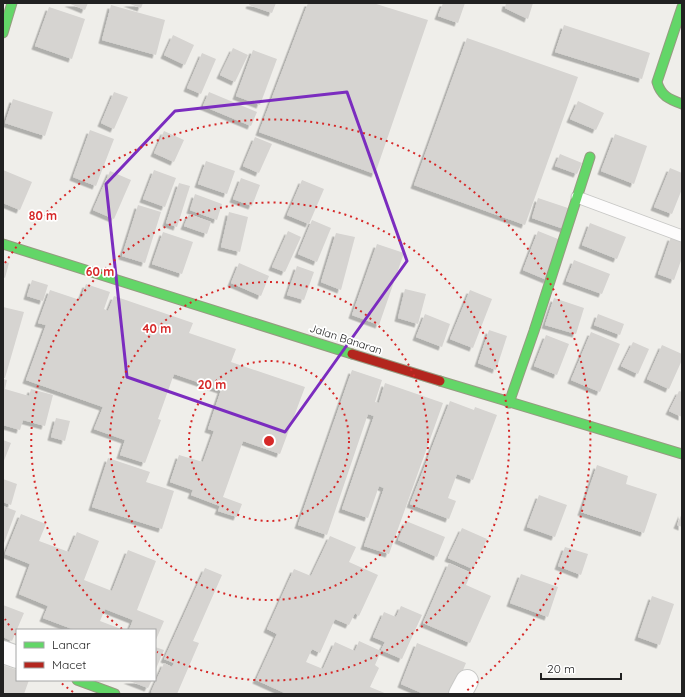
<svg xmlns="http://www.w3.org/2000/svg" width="685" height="697" font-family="Quicksand,sans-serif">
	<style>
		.building { fill: #d6d4d1; filter: url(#shadow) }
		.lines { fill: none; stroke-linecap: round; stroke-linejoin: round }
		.lane-casing { stroke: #c8c8c6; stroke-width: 13 }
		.street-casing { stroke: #c8c8c6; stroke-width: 24 }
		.fast-casing { stroke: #969a80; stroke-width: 11 }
		.jam-casing { stroke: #969a80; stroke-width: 11 }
		.lane { stroke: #fdfcfc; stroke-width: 11 }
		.street { stroke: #fdfcfc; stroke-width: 22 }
		.fast { stroke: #63d668; stroke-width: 9 }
		.jam { stroke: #b3261e; stroke-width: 9 }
		.marked { fill: none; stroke: #7b2cbf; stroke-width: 3; stroke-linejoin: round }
		.ring { fill: none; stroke: #d62828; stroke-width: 2; stroke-dasharray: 2 4 }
		.labels { text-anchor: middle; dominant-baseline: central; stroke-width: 3.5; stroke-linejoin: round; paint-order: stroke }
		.street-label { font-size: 11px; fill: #212121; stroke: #fff }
		.centre { fill: #d62828; stroke: #fff; stroke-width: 2 }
		.ring-label { font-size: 12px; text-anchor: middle; font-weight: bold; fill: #d62828; stroke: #fff; stroke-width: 3.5; stroke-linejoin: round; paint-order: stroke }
	</style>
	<defs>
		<filter id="shadow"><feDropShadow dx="-3.5" dy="3.5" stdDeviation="0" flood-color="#0004"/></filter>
	</defs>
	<rect width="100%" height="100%" fill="#efeeea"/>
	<g class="building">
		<polygon points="68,3 88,3 85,10"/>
		<polygon points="127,3 143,3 141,8"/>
		<polygon points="250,3 276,3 272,13 249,5"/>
		<polygon points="308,3 373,3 428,20 375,174 259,132"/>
		<polygon points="443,3 465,3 458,23 438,16"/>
		<polygon points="506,3 533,3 528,19 505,8"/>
		<polygon points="111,5 165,20 156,55 102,40"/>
		<polygon points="49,7 85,19 72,59 35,46"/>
		<polygon points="564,25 650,53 642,79 555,52"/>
		<polygon points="173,35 194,45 185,65 164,55"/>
		<polygon points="467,38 578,77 525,225 414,185"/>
		<polygon points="233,48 248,55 235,82 220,75"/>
		<polygon points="253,50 277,59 260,105 236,96"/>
		<polygon points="202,53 216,59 201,94 187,88"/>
		<polygon points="114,92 128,97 114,129 101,123"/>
		<polygon points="209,92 257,112 251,126 203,106"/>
		<polygon points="13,99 53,112 45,136 5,123"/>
		<polygon points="578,101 604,113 596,130 570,119"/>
		<polygon points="90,130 114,139 96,186 73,177"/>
		<polygon points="164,131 184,140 174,162 154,153"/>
		<polygon points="615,134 647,146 634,184 601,171"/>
		<polygon points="255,137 272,144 259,173 243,166"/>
		<polygon points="560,154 582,163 577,174 555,166"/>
		<polygon points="206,161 235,171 227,194 198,184"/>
		<polygon points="670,168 682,173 682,189 672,214 654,207"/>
		<polygon points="3,170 32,182 20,210 3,203"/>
		<polygon points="154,170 176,178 165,207 143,199"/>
		<polygon points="110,171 131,180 114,219 93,210"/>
		<polygon points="241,178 260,185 252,206 233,199"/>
		<polygon points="302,180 324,189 309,224 287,215"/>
		<polygon points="179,183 190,186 177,227 166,223"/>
		<polygon points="195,194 222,204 217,220 190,210"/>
		<polygon points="538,198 571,209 564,229 532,218"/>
		<polygon points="138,205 161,212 145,263 122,256"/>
		<polygon points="229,212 248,217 240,252 221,247"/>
		<polygon points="189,214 211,222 207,234 184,226"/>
		<polygon points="312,220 331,228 317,262 298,254"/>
		<polygon points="590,223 626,237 617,259 582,245"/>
		<polygon points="288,231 301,237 285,272 272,267"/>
		<polygon points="538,231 563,241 547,280 523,270"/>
		<polygon points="163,232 193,242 182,274 152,264"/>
		<polygon points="336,233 355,237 341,290 321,282"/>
		<polygon points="671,237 682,241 682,258 674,280 658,274"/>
		<polygon points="377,244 404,253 379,325 352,315"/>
		<polygon points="574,260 610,274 602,294 566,281"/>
		<polygon points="3,261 9,263 5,278 3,277"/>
		<polygon points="239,263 269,276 261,296 231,283"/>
		<polygon points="297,266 314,272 304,300 287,295"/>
		<polygon points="32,280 48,285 43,301 27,296"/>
		<polygon points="86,284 110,292 104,309 108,311 114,296 193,323 189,333 236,349 231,362 305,387 280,454 243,441 223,497 242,504 237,517 218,511 220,506 191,495 193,490 170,482 179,455 203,462 214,431 208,429 221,390 174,374 158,419 161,420 145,463 120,455 125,440 94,429 103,407 26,380 46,325 38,323 50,290 80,300"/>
		<polygon points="405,289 426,294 418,324 398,318"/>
		<polygon points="470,290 492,299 473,348 450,339"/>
		<polygon points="554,298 584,308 576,334 545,325"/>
		<polygon points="3,307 24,312 5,378 3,378"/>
		<polygon points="425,314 450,324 442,347 416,337"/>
		<polygon points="598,314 624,324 620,335 594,325"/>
		<polygon points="489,330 507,336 496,370 478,363"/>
		<polygon points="591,332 620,344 600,392 571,380"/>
		<polygon points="546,335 569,344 557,375 534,366"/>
		<polygon points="633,342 649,349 638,374 621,366"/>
		<polygon points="662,345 682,354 682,360 669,389 647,379"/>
		<polygon points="352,370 382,380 375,402 379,403 385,383 443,403 389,554 364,546 384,488 379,486 368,518 342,509 374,416 368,414 327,535 298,525"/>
		<polygon points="3,379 7,380 5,389 29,396 31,389 53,395 45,426 23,420 20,430 3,425"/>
		<polygon points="679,391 682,392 682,417 669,411"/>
		<polygon points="450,401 474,410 475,407 497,415 473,480 457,474 448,498 456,501 449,519 410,504"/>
		<polygon points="56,418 70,421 65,441 51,437"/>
		<polygon points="3,440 11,443 3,463"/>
		<polygon points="108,458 150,472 146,482 174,491 162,529 92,507"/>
		<polygon points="597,465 628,476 626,484 657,494 644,533 581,512"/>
		<polygon points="3,479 17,484 11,505 3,502"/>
		<polygon points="539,495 567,505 555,537 527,527"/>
		<polygon points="3,506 16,511 3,546"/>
		<polygon points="682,513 682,527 677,525"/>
		<polygon points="21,514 46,524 39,541 69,552 77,532 99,541 84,580 112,591 128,550 156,561 137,610 164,621 155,642 155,630 129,630 133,620 105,609 100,621 121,629 121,630 75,630 43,618 48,606 19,594 30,564 5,554"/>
		<polygon points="406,521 445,537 437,557 398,540"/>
		<polygon points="462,528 487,539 473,569 448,558"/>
		<polygon points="330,536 356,547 349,562 378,575 359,616 355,613 349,625 335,619 320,653 312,649 306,662 323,669 335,642 355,651 359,641 381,651 375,665 379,668 370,687 387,694 287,694 256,680 277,634 267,629 294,569 311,576"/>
		<polygon points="565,547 588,554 581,575 558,566"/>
		<polygon points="449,563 471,573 466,585 491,596 470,643 423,623"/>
		<polygon points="205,568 222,575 193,641 199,643 177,694 155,694 151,692 164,663 172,667 174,663 164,659"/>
		<polygon points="521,574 558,587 548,617 510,603"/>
		<polygon points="652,596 674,604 660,645 638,637"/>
		<polygon points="3,605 24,613 12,641 3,637"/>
		<polygon points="401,606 422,615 402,659 381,650 385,642 373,637 384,612 396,617"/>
		<polygon points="417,643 466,663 453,694 424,694 401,684"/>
		<polygon points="155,647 164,650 155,671"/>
		<polygon points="3,665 17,670 17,680 29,680 24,694 3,694"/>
		<polygon points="127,680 152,680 148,688"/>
	</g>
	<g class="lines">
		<defs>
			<polyline id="lane" points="577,197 682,236"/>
			<g id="street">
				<polyline points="3,652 17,657"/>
				<polyline points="460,694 467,681"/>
			</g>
			<g id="fast">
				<path d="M682,7L657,82C661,96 669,99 682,104"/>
				<polyline points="3,33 12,3"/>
				<polyline points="3,244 352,354"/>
				<polyline points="440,381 682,454"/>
				<polyline points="509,403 534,331 590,157"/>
				<polyline points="77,680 115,694"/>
			</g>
			<polyline id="jam" points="352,354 440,381"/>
		</defs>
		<use href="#lane" class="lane-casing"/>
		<use href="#street" class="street-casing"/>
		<use href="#fast" class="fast-casing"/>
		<use href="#jam" class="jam-casing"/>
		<use href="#lane" class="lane"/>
		<use href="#street" class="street"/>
		<use href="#fast" class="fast"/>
		<use href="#jam" class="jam"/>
	</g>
	<path class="marked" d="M347,92L407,261L285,432L127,377L106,184L175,111Z"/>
	<g class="ring">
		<circle cx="269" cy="441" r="80"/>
		<circle cx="269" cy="441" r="159"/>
		<path d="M122 629A239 239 0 1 1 157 652"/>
		<path d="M73 692A319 319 0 0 1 60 682M16 635A319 319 0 0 1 5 619M5 263A319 319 0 1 1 465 692"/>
	</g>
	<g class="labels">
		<g class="street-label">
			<text transform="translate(346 339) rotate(18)">Jalan Banaran</text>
		</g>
	</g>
	<circle cx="269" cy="441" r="6" class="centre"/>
	<g class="ring-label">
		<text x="43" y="220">80 m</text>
		<text x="100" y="276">60 m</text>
		<text x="157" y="333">40 m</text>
		<text x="212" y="389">20 m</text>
	</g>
	<rect width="685" height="697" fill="none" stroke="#212121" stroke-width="8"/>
	<rect x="16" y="629" width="140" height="52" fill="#ffffff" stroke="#a6a6a6"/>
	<rect x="24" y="642" width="20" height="6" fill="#63d668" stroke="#a6a6a6"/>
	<text x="52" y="649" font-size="12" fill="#212121">Lancar</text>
	<rect x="24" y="662" width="20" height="6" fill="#b3261e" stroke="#a6a6a6"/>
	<text x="52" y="669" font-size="12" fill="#212121">Macet</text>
	<path d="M541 673v6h80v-6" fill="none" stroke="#212121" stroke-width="2"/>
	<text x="547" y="673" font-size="12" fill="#212121" stroke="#ffffff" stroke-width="3" paint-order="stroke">20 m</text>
</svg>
